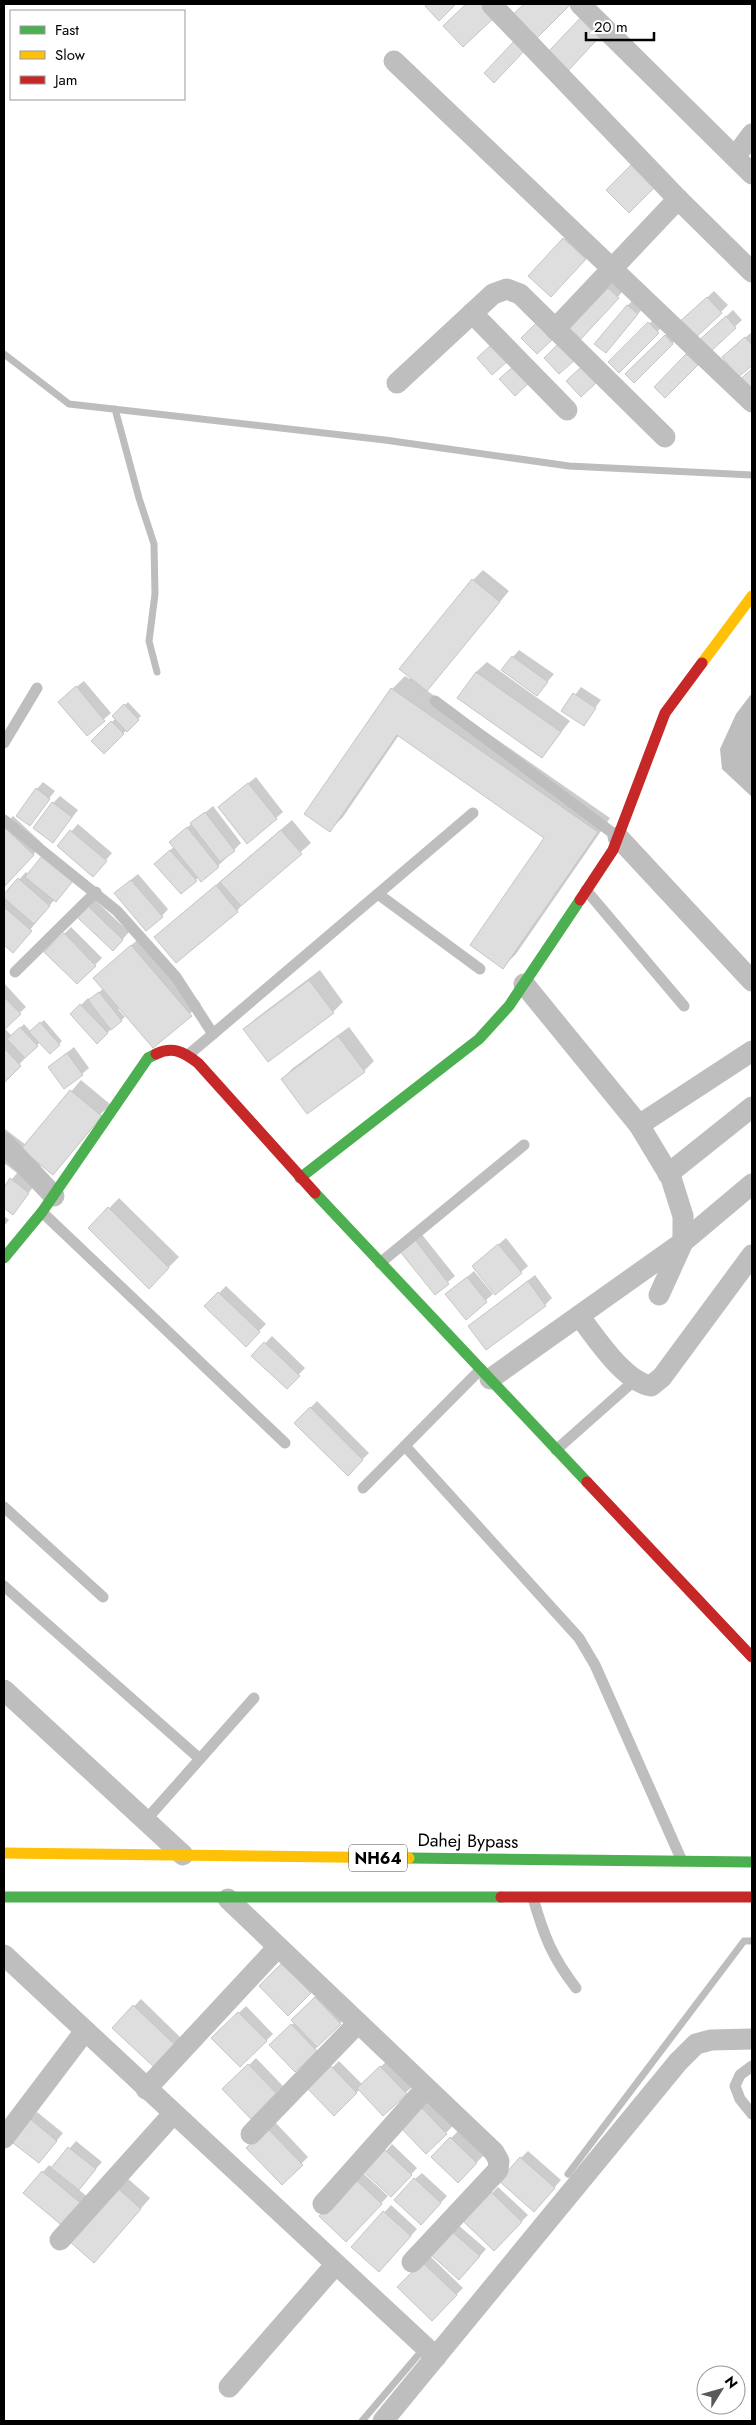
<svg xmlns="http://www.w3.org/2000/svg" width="756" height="2425" font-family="Jost,sans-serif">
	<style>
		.water { fill: #bdbdbd }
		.shadow { fill: #0003 }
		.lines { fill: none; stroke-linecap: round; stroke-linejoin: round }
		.stream { stroke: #bdbdbd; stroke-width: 7 }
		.building { fill: #dedede; stroke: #c6c6c6 }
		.lane { stroke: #bebebe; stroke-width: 11 }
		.street { stroke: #bebebe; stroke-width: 21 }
		.fast { stroke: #4caf50; stroke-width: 11 }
		.slow { stroke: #ffc107; stroke-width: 11 }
		.jam { stroke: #c62828; stroke-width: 11 }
		.labels { text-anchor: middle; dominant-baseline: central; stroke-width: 4; stroke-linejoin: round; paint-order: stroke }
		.shield { fill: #fff; stroke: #4c4c4c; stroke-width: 1 }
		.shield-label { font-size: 16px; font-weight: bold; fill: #000 }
		.street-label { font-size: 18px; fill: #000; stroke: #fff }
	</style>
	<rect width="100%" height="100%" fill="#fff"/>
	<polygon class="water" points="752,693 752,797 722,769 720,749 736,714"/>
	<g class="shadow">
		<polygon points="571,232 592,251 558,288 530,276"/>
		<polygon points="615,281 624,290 587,331 570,328"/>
		<polygon points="714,291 728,305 721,312 679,324"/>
		<polygon points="634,299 644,307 612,344 627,306"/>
		<polygon points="733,310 742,320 708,352 706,335"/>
		<polygon points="656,317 664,325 619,371 610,362"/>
		<polygon points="672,329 679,337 634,381 627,374"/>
		<polygon points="752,332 752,364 739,376 730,350"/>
		<polygon points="483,570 509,591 426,690 610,818 516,954 503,967 546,837 399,735 343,817 330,830 392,689 405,676 410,679 473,580"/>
		<polygon points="519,650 554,674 537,694 513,657"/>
		<polygon points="487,662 570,721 542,757 476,672"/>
		<polygon points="84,681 111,713 87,734 66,695"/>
		<polygon points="581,687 601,700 583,724 563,711"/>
		<polygon points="128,702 141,716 104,752 93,741 116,718 114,716"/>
		<polygon points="256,777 283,812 276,818 219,807"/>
		<polygon points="43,782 55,791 29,824 37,789"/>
		<polygon points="60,796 78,810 53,842 53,803"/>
		<polygon points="213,806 241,843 218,866 201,880 199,877 181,893 162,857 174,847 177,836"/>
		<polygon points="13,816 43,844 4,886 4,825"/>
		<polygon points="292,820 311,843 246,900 237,911 155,937"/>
		<polygon points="78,824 112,853 99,868 58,846"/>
		<polygon points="26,872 55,899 13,951 4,943 4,896"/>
		<polygon points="138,874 168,909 162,916 122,887"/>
		<polygon points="95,900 129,932 113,950 79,917"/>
		<polygon points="71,927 102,958 77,983 46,952"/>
		<polygon points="142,936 201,1004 153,1046 120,1008 118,1009 125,1017 97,1042 72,1014 88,998 90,1000 104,988 105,968"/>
		<polygon points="320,970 343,1002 333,1012 245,1029 255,1019"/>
		<polygon points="4,983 26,1007 4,1028 12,1036 24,1024 31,1032 44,1020 62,1041 50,1053 40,1042 4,1081"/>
		<polygon points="349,1027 374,1061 364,1071 282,1079 293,1068"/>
		<polygon points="74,1047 89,1068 82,1074 49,1067"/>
		<polygon points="81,1080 111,1105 42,1164 34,1174 35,1185 12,1213 4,1207 4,1189 17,1173 4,1163 4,1130 5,1129 26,1145"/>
		<polygon points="119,1198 179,1257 149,1287 90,1228"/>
		<polygon points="4,1216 9,1220 4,1226"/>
		<polygon points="420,1232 455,1276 435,1293 400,1249"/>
		<polygon points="506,1238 528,1266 521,1272 481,1259"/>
		<polygon points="474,1271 493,1294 466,1318 454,1288"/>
		<polygon points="535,1275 552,1298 545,1305 469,1326"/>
		<polygon points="226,1286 266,1324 246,1345 206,1306"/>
		<polygon points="272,1336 305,1368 286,1388 253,1356"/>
		<polygon points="317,1401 369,1453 348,1474 296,1423"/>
		<polygon points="322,1991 347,2016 295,2070 271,2045 295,2022 292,2020"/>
		<polygon points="141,1999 181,2038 154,2066 114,2028"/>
		<polygon points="246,2006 273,2034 240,2066 213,2038"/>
		<polygon points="256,2058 283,2086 251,2117 224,2090"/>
		<polygon points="388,2060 413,2086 383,2114 360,2089 334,2115 310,2089 339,2061 362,2084"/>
		<polygon points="427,2100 453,2126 426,2152 400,2126"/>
		<polygon points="37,2112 63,2133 45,2155 11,2139"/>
		<polygon points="275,2122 308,2157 282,2183 248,2148"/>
		<polygon points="458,2131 483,2156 458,2182 433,2157"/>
		<polygon points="76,2141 102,2162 78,2189 89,2198 65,2226 25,2193 49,2165 53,2168"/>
		<polygon points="392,2144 417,2168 398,2188 386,2151"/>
		<polygon points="528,2151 561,2180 541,2203 521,2158"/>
		<polygon points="362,2172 388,2196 346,2240 320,2216"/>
		<polygon points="422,2173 447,2196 428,2217 415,2179"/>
		<polygon points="126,2177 150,2198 104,2251 70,2240"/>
		<polygon points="498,2187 528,2215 494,2249 465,2221"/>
		<polygon points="391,2205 417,2229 386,2264 353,2247"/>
		<polygon points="457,2224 486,2249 466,2272 430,2253"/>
		<polygon points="430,2256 463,2288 432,2319 399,2287"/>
	</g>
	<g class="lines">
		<g class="stream">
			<polyline points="4,354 69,404 385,440 569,466 752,475"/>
			<polyline points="115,409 139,498 154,544 155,594 149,641 157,672"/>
			<polyline points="568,2174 744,1941 752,1941"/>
			<polyline points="362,2421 419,2354"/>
		</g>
	</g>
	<g class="building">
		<polygon points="427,4 456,4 439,21 425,6"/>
		<polygon points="466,4 484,4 496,16 463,47 443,26"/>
		<polygon points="524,4 571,4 534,41 510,17"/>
		<polygon points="585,13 604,32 568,71 548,52"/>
		<polygon points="516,39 526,49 494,83 484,73"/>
		<polygon points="635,161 658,184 629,213 606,190"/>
		<polygon points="563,238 586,259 551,297 528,276"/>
		<polygon points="607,287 619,298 581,339 569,328"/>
		<polygon points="707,297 722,313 692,341 677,324"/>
		<polygon points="627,305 638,314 606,353 594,344"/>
		<polygon points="726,316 736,328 708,354 697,342"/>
		<polygon points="537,322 553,339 537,354 521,338"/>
		<polygon points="648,322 659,333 619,373 608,362"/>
		<polygon points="665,335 673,344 634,383 625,374"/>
		<polygon points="745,337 752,345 752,366 738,377 722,357"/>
		<polygon points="493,343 509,360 492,375 477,358"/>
		<polygon points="559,343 575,360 559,374 544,358"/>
		<polygon points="686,354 698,365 665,398 654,387"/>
		<polygon points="516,364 531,381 515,396 499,379"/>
		<polygon points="581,367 596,383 581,397 566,381"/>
		<polygon points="752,369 752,397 738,381"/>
		<polygon points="472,579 500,602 427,691 399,669"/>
		<polygon points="512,656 548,682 537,696 501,670"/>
		<polygon points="476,672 561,732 542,758 457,698"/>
		<polygon points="76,686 105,721 87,736 58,702"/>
		<polygon points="391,688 598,832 503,969 470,945 544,838 397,735 330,832 304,814"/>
		<polygon points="573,693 596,708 584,726 561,711"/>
		<polygon points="124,704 139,720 127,732 112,716"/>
		<polygon points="111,721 124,734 104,754 91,741"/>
		<polygon points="248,783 277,819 247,844 218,807"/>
		<polygon points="36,788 50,799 30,826 16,816"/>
		<polygon points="52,802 72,817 53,843 33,828"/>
		<polygon points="205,812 235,851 220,862 190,823"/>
		<polygon points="4,827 34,855 4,887"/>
		<polygon points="187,827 219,867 201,882 169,842"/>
		<polygon points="70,830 107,861 93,877 57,846"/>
		<polygon points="281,830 302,854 241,906 220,882"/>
		<polygon points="170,850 197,881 181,894 154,864"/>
		<polygon points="42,856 73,881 56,902 25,877"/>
		<polygon points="18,878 50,906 34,924 4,898 4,894"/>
		<polygon points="131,880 163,917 146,931 114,893"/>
		<polygon points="216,885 238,912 176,963 154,937"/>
		<polygon points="88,906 123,940 113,951 77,917"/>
		<polygon points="4,907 32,931 13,953 4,945"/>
		<polygon points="64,933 96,966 77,984 44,952"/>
		<polygon points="131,945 192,1016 153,1048 93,978"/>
		<polygon points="309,980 334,1013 268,1062 243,1029"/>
		<polygon points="99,992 122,1021 111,1030 88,1000"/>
		<polygon points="4,997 21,1014 4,1030"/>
		<polygon points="80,1004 108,1033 97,1044 70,1014"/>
		<polygon points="40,1022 60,1045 50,1054 29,1032"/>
		<polygon points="20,1027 38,1046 25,1058 7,1039"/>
		<polygon points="338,1036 365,1072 307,1114 281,1079"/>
		<polygon points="4,1048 21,1066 4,1083"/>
		<polygon points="67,1053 83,1075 64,1089 48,1067"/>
		<polygon points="70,1090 102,1116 53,1175 21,1149"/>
		<polygon points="10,1178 29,1193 13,1215 4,1208 4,1187"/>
		<polygon points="108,1207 169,1268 149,1289 88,1228"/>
		<polygon points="413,1237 449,1284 435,1295 398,1249"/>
		<polygon points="498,1244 522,1273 495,1295 472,1266"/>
		<polygon points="467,1277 487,1302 466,1320 445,1294"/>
		<polygon points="528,1281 546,1306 486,1350 468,1326"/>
		<polygon points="218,1292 260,1332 246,1347 204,1306"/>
		<polygon points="264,1342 300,1376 287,1389 251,1356"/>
		<polygon points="310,1407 363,1460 348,1476 294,1423"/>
		<polygon points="282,1963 311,1993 288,2016 259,1986"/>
		<polygon points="315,1997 341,2024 317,2047 291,2020"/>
		<polygon points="133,2005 175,2045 154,2067 112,2028"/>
		<polygon points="238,2012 267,2041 240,2067 211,2038"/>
		<polygon points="291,2024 317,2051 295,2072 269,2045"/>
		<polygon points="248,2064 277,2094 251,2119 222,2089"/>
		<polygon points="331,2066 357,2093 334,2116 308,2089"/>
		<polygon points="380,2066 407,2094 383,2116 357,2088"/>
		<polygon points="419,2105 447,2134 426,2154 399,2126"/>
		<polygon points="29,2118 57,2141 39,2163 9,2140"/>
		<polygon points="267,2128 303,2165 282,2185 246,2148"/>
		<polygon points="450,2137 477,2163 458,2183 431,2157"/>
		<polygon points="68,2147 96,2169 79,2190 51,2168"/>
		<polygon points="385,2150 412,2175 391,2197 364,2172"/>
		<polygon points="520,2157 555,2188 534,2212 499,2181"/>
		<polygon points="42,2171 83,2205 65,2228 23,2193"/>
		<polygon points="354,2178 382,2204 346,2242 319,2216"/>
		<polygon points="414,2178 441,2203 421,2225 394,2200"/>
		<polygon points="115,2186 141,2209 94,2263 68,2240"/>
		<polygon points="491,2192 522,2222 494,2251 463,2221"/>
		<polygon points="383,2211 411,2236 379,2272 351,2247"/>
		<polygon points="449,2229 480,2256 459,2280 429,2253"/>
		<polygon points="422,2262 457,2295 432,2321 397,2287"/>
	</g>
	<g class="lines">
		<g class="lane">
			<polyline points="435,701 618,837"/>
			<polyline points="4,743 37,688"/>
			<polyline points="4,820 117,911 176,977 213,1034 188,1055"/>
			<polyline points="586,890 684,1006"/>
			<polyline points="378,894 480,969"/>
			<polyline points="15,972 96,892"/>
			<polyline points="213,1034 473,813"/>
			<polyline points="42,1212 285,1443"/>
			<polyline points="380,1263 524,1145"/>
			<polyline points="405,1446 579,1638 595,1665 682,1861"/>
			<polyline points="556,1450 635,1380"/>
			<polyline points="363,1488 481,1369"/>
			<polyline points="4,1507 103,1597"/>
			<polyline points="4,1586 200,1759"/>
			<polyline points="145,1821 254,1698"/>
			<path d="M533,1898C544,1936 552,1957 576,1988"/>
			<polyline points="752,2066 740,2075 735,2086 740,2099 752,2114"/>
		</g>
		<g class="street">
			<polyline points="580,4 752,174"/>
			<polyline points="492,5 678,199 752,272"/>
			<polyline points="394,61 752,402"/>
			<polyline points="735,157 752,134"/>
			<polyline points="472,313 567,410"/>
			<polyline points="555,329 678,199"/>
			<polyline points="397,383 493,294 507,289 520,294 665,437"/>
			<polyline points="618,837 752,981"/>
			<polyline points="524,984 639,1125 671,1178 683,1216 683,1242 659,1295"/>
			<polyline points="639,1125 752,1051"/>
			<polyline points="4,1143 54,1196"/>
			<polyline points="668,1174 752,1107"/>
			<path d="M579,1316C596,1337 623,1381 651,1386L662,1377L752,1255"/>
			<polyline points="490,1379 683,1242 752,1184"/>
			<polyline points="4,1690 183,1855"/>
			<polyline points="228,1899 494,2152 499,2161 498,2170 412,2262"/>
			<polyline points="4,1955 436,2357"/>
			<polyline points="146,2089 278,1947"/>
			<polyline points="251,2134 358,2023"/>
			<polyline points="4,2138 85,2031"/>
			<polyline points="323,2204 426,2088"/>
			<polyline points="60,2240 173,2114"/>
			<polyline points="229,2387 336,2264"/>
			<polyline points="383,2421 678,2062 696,2044 711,2040 752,2039"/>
		</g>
		<g class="fast">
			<polyline points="300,1178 479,1039 509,1006 580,900"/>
			<polyline points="315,1193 587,1482"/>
			<polyline points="4,1258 42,1212 148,1058 156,1054"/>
			<polyline points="409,1858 752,1862"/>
			<polyline points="4,1897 501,1897"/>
		</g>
		<g class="slow">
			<polyline points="702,663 752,596"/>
			<polyline points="4,1853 409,1858"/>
		</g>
		<g class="jam">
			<polyline points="580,900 613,850 665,713 702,663"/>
			<path d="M156,1054C173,1046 184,1052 198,1063L315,1193"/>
			<polyline points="587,1482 752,1657"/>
			<polyline points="501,1897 752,1897"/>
		</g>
	</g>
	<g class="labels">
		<rect class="shield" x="349" y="1844.5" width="58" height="27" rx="4"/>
		<g class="shield-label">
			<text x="378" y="1858">NH64</text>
		</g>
		<g class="street-label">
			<text transform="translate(468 1841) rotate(1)">Dahej Bypass</text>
		</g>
	</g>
	<rect width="756" height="2425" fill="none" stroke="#000000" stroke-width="10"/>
	<rect x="10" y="10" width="175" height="90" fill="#ffffff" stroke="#999999"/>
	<rect x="20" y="26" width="25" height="8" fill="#4caf50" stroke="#999999"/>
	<text x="55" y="35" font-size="15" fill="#000000">Fast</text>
	<rect x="20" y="51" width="25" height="8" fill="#ffc107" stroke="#999999"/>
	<text x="55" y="60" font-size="15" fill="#000000">Slow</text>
	<rect x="20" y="76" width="25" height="8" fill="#c62828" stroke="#999999"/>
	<text x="55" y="85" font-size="15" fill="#000000">Jam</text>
	<g transform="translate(721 2390) rotate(53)"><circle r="24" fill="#ffffff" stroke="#999999"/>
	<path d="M0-4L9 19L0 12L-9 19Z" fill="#595959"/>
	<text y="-8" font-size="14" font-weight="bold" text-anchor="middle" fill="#000000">N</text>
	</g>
	<path d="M586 32v8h68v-8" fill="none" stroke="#000000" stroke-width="2.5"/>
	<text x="594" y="32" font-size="15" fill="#000000" stroke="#ffffff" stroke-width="4" paint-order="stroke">20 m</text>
</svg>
